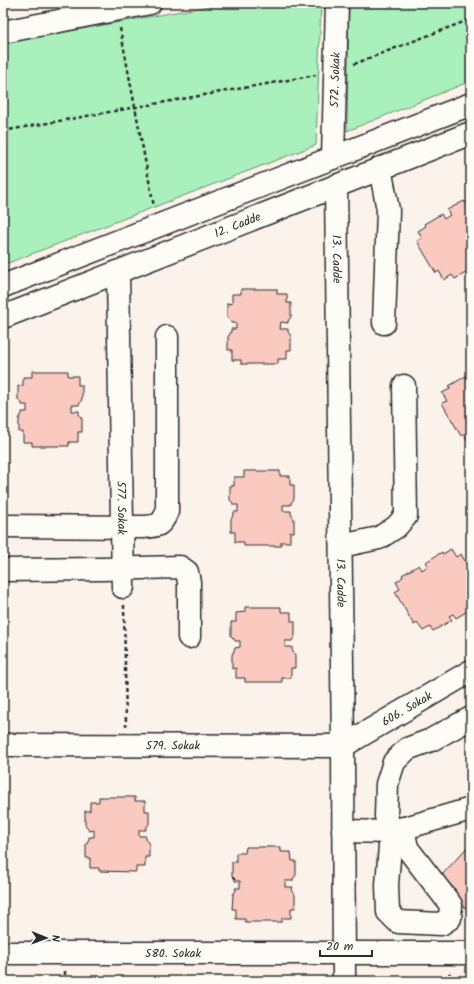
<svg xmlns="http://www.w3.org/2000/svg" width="474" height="984" font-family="Kalam,sans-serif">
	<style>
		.green { fill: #a9f0bc; stroke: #6a8e74 }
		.building { fill: #facac1; stroke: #2b2b2b }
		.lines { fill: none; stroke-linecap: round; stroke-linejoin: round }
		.minor-casing { stroke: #2b2b2b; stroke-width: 25 }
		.major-casing { stroke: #2b2b2b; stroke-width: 25 }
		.path { stroke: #2b2b2b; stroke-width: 2.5; stroke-dasharray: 4 3; stroke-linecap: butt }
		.minor { stroke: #fdfcf7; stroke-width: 22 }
		.major { stroke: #fdfcf7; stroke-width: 22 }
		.labels { text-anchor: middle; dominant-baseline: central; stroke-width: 3; stroke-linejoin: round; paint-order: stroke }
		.street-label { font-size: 12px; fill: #2b2b2b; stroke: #fdfcf7 }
	</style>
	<rect width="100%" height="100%" fill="#fcf2ec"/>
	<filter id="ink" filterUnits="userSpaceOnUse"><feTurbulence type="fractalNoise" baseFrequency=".025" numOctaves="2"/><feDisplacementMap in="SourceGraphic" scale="8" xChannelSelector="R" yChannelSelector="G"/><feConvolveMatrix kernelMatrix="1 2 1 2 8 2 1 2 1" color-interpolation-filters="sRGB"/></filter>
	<g filter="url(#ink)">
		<g class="green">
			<polygon points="226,3 321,3 316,145 8,263 3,263 3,43"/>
			<polygon points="349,3 471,3 471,81 347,131"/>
		</g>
		<g class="building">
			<polygon points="471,199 471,270 455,279 452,275 444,280 439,271 436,273 417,241 422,238 418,231 426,226 424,224 441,214 444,219 450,215 447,210 464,201 465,203"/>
			<polygon points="241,289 277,289 277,294 287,294 287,303 291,303 291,317 288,321 288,323 281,322 280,329 288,329 288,332 291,336 291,350 287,350 287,359 278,359 278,364 241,364 241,360 232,360 232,350 228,350 228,337 231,332 231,329 236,329 236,323 231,323 231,321 227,318 227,303 232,304 232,294 241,294"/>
			<polygon points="32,371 68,371 68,376 78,376 78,385 82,385 82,399 79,405 72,405 72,411 79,411 79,414 82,419 82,432 78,432 78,442 69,442 69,446 32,446 32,442 23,442 23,432 19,432 19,419 22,414 22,412 27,412 27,405 22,405 22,403 18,400 18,386 23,386 23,377 32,377"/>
			<polygon points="466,376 469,381 471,380 471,442 469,443 464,434 461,436 442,403 447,401 442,393 450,389 449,386"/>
			<polygon points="244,471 280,471 280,476 290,476 290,485 294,485 294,499 291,503 291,505 283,505 283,511 291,511 291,514 294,519 294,532 290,532 290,542 281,542 281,546 244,546 244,542 235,542 235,532 231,532 231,519 234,514 234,512 238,512 238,505 233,505 233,503 230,500 230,486 234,486 234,477 244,477"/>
			<polygon points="451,549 456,557 461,554 471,572 471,609 456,618 453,614 449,616 452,620 433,631 430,627 423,631 417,623 414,625 395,592 400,589 396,582 403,577 402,575 419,565 422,570 428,566 426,562 442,552 443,554"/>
			<polygon points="245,607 281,607 281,612 291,612 291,621 295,621 295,635 292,641 285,641 285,647 292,647 292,650 295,655 295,668 291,668 291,678 282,678 282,682 245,682 245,678 236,678 236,668 232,669 232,655 235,648 240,647 240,641 235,641 234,639 231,636 231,622 236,622 236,613 245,612"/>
			<polygon points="99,797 135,797 135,801 145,801 145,811 149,811 149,824 146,828 146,830 139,830 139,836 146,836 146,840 149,844 149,857 145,857 145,867 136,867 136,872 99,871 99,868 90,868 90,858 86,858 86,844 89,839 89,837 94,837 94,830 89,831 88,828 85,825 85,811 90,811 90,802 99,802"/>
			<polygon points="471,843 471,913 451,894 456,890 441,876"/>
			<polygon points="246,847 281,847 281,852 291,852 292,861 296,861 296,875 293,879 293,881 285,881 285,887 293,887 292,890 295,895 295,908 291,908 291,918 282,918 282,922 245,922 245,919 236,919 236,909 232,909 233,895 236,890 235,888 240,888 240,881 235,881 235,879 232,876 232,862 236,862 236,853 245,853"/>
		</g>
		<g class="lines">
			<defs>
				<g id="minor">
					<polyline points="3,32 150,3"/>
					<path id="s1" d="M333,158L337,3"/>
					<polyline points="380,168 388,210 384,323"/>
					<path id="s2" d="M336,186L343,746L344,981"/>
					<path id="s3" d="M118,272L123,587"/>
					<path d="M3,526L143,527C158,526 161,526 167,512V337"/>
					<polyline points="341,546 379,538 396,527 406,516 404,386"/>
					<polyline points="3,570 102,569 180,567 187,572 189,582 189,637"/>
					<path id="s4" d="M3,745L343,746L471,671"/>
					<polyline points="403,828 407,848 451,905 450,918 441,924 398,922 388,912 387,885 391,832 386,816 387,784 394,762 407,749 431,740 471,718"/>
					<polyline points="343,831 391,832 471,809"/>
					<path id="s5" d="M3,953H471"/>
				</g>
				<g id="major">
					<polyline points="3,286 471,104"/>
					<path id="s6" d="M3,317L471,133"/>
				</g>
			</defs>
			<use href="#minor" class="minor-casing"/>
			<use href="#major" class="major-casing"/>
			<g class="path">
				<polyline points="120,28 154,207"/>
				<polyline points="354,64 471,19"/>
				<polyline points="3,131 316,75"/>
				<polyline points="124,605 126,726"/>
				<polyline points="65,971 65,981"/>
				<polyline points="449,973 453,981"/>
			</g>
			<use href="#minor" class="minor"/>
			<use href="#major" class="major"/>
		</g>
	</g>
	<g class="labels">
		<g class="street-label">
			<text stroke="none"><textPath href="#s1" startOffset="78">572. Sokak</textPath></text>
			<text stroke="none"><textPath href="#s6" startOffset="252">12. Cadde</textPath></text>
			<text stroke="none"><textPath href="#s2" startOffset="73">13. Cadde</textPath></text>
			<text stroke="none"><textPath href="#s3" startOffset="236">577. Sokak</textPath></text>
			<text stroke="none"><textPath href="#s2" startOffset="397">13. Cadde</textPath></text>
			<text stroke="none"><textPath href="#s4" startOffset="414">606. Sokak</textPath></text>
			<text stroke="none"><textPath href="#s4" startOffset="170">579. Sokak</textPath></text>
			<text stroke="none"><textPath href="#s5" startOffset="170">580. Sokak</textPath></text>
		</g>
	</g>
	<rect width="474" height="984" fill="none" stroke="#fdfcf7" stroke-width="16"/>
	<rect x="8" y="8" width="458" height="968" fill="none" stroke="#2b2b2b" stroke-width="1.5" filter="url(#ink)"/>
	<g transform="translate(46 938) rotate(91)" stroke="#fdfcf7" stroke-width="3" paint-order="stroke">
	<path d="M0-3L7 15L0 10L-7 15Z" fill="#2b2b2b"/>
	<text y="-6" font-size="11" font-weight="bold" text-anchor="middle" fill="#2b2b2b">N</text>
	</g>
	<path d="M320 950v6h52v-6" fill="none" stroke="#2b2b2b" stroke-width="2"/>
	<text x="326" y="950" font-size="12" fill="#2b2b2b" stroke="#fdfcf7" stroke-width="3" paint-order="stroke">20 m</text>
</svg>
